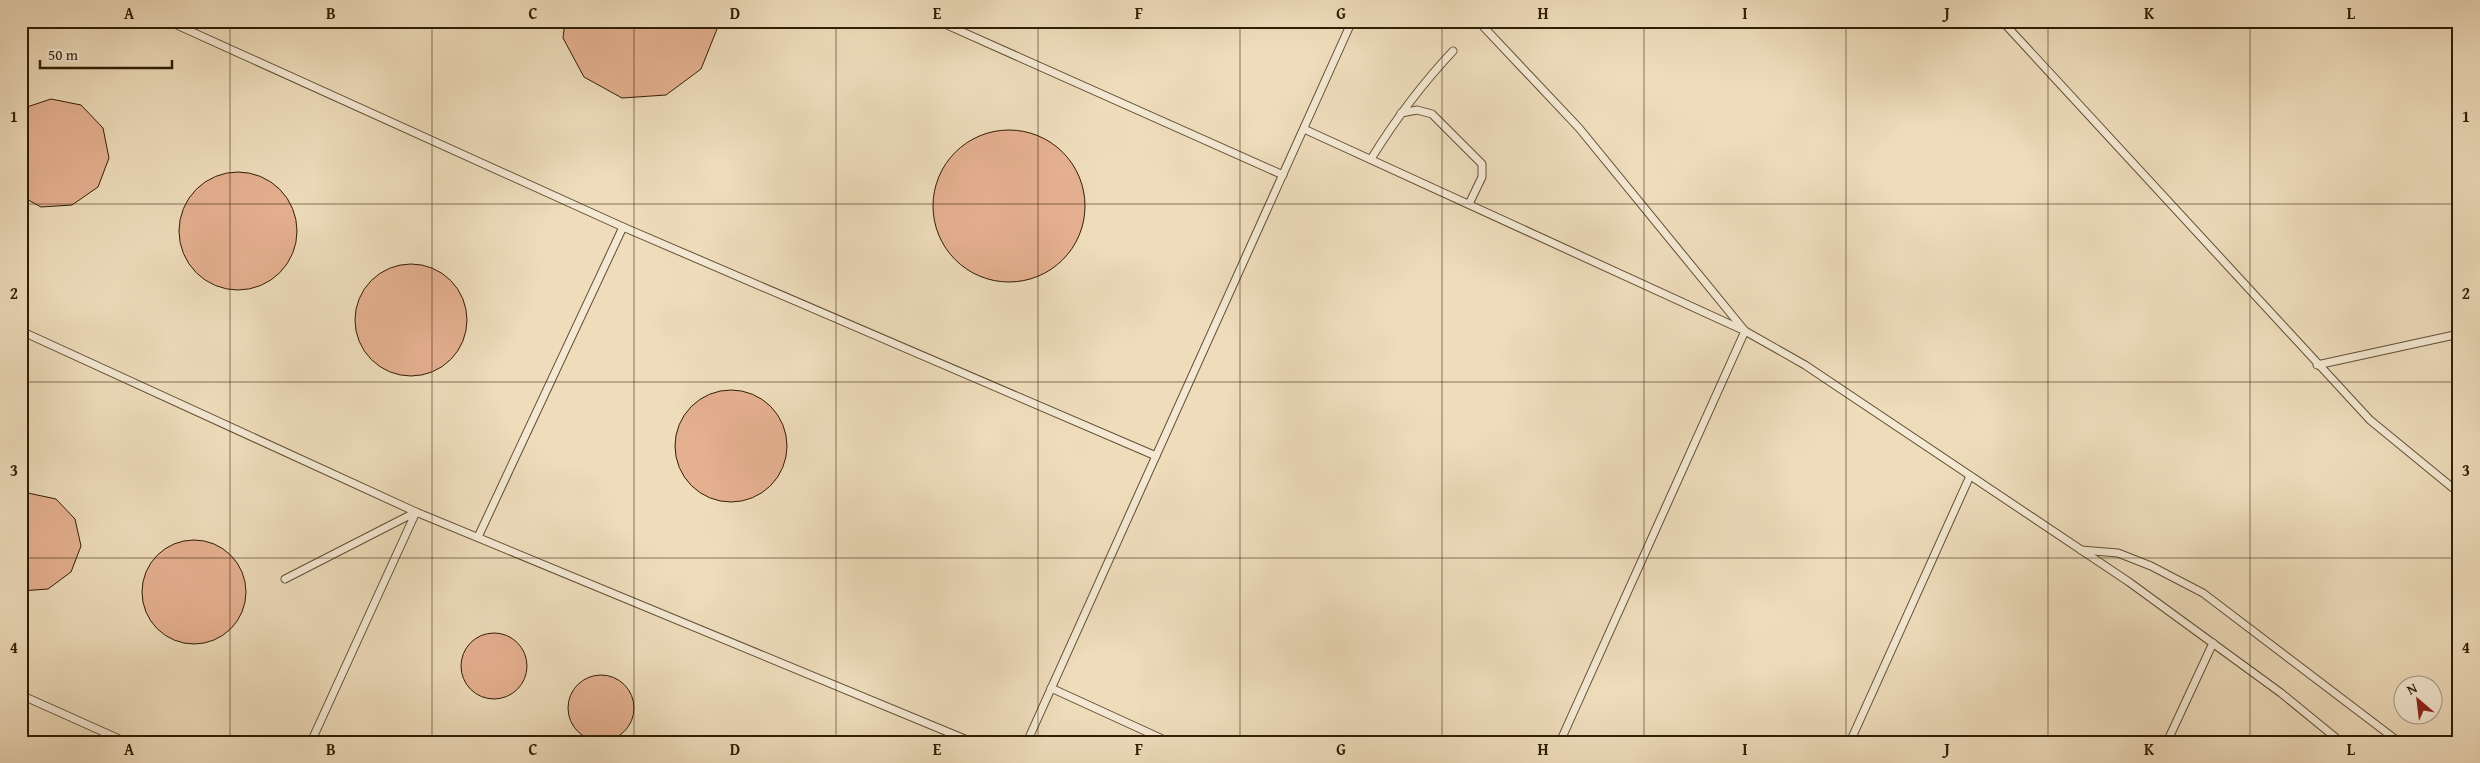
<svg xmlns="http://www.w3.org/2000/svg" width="2480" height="763" font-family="'Gentium Book Plus',serif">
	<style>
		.building { fill: #e5b090; stroke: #301e04 }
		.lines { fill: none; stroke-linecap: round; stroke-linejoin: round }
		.lane-casing { stroke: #604e32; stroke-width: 9 }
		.lane { stroke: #f4e8d3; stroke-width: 7 }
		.grid { fill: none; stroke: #301e04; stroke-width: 1; stroke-opacity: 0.55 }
		.neatline { fill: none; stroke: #301e04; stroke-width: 2 }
		.grid-label { font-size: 16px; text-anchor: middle; font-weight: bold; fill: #301e04 }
	</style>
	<rect width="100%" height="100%" fill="#eedcbb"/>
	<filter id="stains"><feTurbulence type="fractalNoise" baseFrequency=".004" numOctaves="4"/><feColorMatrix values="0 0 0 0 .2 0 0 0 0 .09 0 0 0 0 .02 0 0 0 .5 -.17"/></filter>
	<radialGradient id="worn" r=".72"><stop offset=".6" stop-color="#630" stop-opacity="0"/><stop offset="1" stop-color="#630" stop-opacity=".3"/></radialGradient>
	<g class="building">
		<polygon points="565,21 716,21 717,29 701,69 666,95 622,98 584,77 563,38"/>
		<polygon points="51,99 81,105 103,128 109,158 98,187 72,205 41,207 21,196 21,109"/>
		<circle cx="1009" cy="206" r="76"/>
		<circle cx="238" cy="231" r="59"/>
		<circle cx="411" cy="320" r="56"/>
		<circle cx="731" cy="446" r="56"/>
		<polygon points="28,493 56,499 75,519 81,546 71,572 48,589 21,591 21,495"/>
		<circle cx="194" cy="592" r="52"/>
		<circle cx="494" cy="666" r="33"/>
		<circle cx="601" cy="708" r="33"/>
	</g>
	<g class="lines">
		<defs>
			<g id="lane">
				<polyline points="168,21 623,227 1156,456"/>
				<polyline points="938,21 1283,175"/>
				<polyline points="1478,21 1579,128 1745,331 1805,365 2129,582 2281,693 2341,742"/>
				<polyline points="2002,21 2370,420 2459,493"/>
				<polyline points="1401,113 1417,110 1432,114 1482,164 1482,177 1469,204"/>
				<polyline points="1304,129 1745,331 1560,742"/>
				<path d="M1371,159C1395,120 1422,84 1453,51"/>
				<polyline points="21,331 416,512 972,742"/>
				<polyline points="2317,365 2459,334"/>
				<polyline points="478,537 623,227"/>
				<polyline points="2081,550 2118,553 2151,566 2203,593 2399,742"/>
				<polyline points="285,579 416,512 311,742"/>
				<polyline points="1051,688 1169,742"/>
				<polyline points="21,695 126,742"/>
				<polyline points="1027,742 1352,21"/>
				<polyline points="1850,742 1970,476"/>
				<polyline points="2167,742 2213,643"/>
			</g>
		</defs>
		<use href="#lane" class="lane-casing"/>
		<use href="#lane" class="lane"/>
	</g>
	<path class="grid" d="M230,21V742M432,21V742M634,21V742M836,21V742M1038,21V742M1240,21V742M1442,21V742M1644,21V742M1846,21V742M2048,21V742M2250,21V742M21,204H2459M21,382H2459M21,558H2459"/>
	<rect width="2480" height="763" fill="none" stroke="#eedcbb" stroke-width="55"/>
	<g transform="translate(2418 700) rotate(332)"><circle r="24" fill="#f4e8d3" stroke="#a69780"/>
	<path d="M0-4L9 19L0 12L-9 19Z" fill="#8f2418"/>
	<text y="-8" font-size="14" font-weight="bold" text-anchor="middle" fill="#301e04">N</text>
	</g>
	<path d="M40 60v8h132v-8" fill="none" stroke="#301e04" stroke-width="2.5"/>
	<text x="48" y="60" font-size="15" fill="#301e04" stroke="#f4e8d3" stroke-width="4" paint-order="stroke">50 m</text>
	<rect x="28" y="28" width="2424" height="708" class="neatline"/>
	<g class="grid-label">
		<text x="129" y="19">A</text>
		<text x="331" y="19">B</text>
		<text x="533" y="19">C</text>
		<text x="735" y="19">D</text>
		<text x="937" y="19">E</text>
		<text x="1139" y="19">F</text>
		<text x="1341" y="19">G</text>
		<text x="1543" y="19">H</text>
		<text x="1745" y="19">I</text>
		<text x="1947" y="19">J</text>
		<text x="2149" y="19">K</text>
		<text x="2351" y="19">L</text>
		<text x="14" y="122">1</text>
		<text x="2466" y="122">1</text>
		<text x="14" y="299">2</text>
		<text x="2466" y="299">2</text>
		<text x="14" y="476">3</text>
		<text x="2466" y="476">3</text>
		<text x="14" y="653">4</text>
		<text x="2466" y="653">4</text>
		<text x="129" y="755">A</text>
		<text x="331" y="755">B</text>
		<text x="533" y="755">C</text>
		<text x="735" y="755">D</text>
		<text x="937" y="755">E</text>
		<text x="1139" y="755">F</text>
		<text x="1341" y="755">G</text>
		<text x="1543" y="755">H</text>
		<text x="1745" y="755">I</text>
		<text x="1947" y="755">J</text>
		<text x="2149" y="755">K</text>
		<text x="2351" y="755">L</text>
	</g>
	<rect width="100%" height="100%" filter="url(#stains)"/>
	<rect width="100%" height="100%" fill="url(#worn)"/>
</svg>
